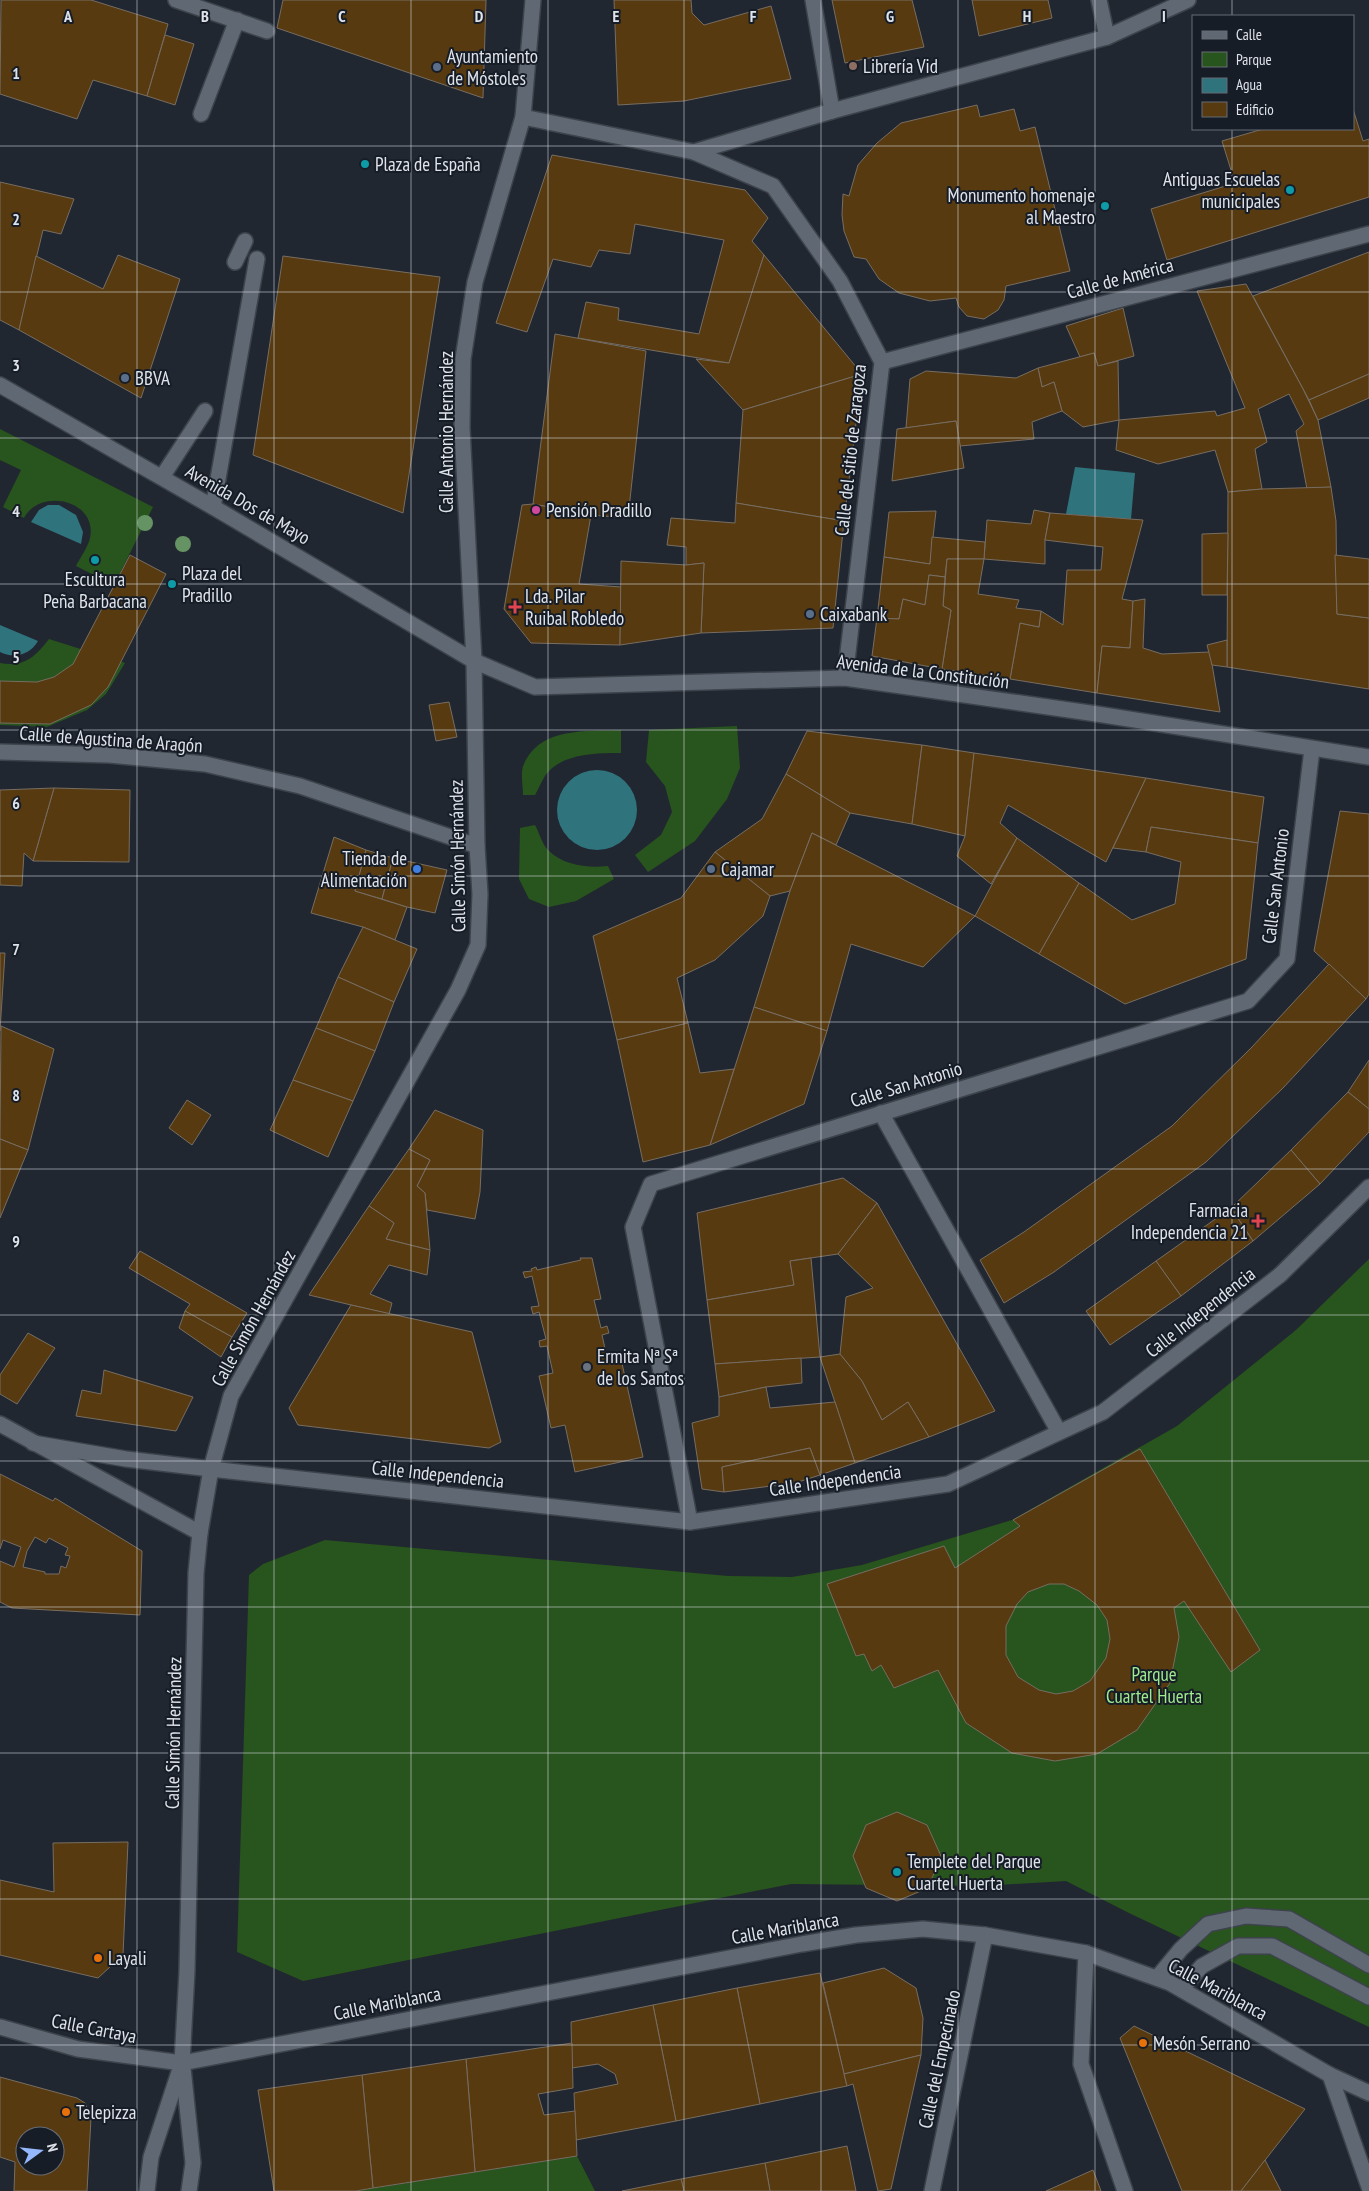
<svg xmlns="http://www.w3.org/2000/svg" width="1369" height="2191" font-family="'PT Sans Narrow',sans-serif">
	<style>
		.green { fill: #28541d }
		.water { fill: #2f737d }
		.building { fill: #573a0f; stroke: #776d62; fill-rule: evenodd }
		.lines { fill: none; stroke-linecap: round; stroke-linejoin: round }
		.lane-casing { stroke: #3d434b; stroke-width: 18 }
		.street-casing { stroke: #3d434b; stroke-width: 18 }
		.secondary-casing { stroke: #3d434b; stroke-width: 18 }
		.lane { stroke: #606874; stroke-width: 15 }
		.street { stroke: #606874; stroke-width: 15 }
		.secondary { stroke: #606874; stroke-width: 15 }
		.tree { fill: #669364 }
		.grid { fill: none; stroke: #dfe3ea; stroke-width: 1; stroke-opacity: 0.55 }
		.education-dot { fill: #8d6e63; stroke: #171d27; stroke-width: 2 }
		.service-dot { fill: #5c6f8a; stroke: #171d27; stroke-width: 2 }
		.culture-dot { fill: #0f9aa8; stroke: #171d27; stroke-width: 2 }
		.hotel-dot { fill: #d1479c; stroke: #171d27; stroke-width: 2 }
		.health-dot { fill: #e0444e; stroke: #171d27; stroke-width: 2 }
		.shop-dot { fill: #3f7fe0; stroke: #171d27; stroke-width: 2 }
		.worship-dot { fill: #6b7280; stroke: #171d27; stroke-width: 2 }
		.food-dot { fill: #e8710a; stroke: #171d27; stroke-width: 2 }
		.labels { text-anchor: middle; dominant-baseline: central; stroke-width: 4; stroke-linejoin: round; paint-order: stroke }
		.poi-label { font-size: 19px; fill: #dfe3ea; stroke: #171d27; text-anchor: start }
		.street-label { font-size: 19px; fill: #dfe3ea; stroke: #171d27 }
		.park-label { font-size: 19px; fill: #9feb8e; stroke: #171d27 }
		.grid-label { font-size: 16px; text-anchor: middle; font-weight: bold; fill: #dfe3ea; stroke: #171d27; stroke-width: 4; stroke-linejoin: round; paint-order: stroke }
	</style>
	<rect width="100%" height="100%" fill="#212731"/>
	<g class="green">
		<path d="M0,429L153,507L114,585L76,566C80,558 88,547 90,538C98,500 40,487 24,518L3,507L21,470L0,460Z"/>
		<path d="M49,639L125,663L106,694L87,710L47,727L0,725V663C25,667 35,657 49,639Z"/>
		<polygon points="737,726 740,768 727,799 695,841 648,872 635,855 661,835 672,812 665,786 646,762 649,730"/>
		<path d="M621,730V753C598,753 567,753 549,771C543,777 539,788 535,795H523C523,786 520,771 524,764C541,726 587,732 621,730Z"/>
		<path d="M535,825C539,832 542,844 548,850C564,866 588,868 608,866L614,879L576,901L549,907L529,899L519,879L520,828Z"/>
		<polygon points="1369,1259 1369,2027 1129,1913 1066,1881 981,1886 791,1884 303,1981 237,1952 249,1575 263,1564 325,1540 728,1576 792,1577 862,1565 1012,1520 1177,1426 1296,1330"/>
		<polygon points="577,2156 595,2191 356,2191"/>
	</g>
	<g class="water">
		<polygon points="1075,467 1135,473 1131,519 1066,514"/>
		<polygon points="48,505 59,505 76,515 83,532 81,544 31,522 39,510"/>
		<path d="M0,625L38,641C30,655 14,659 0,652Z"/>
		<circle cx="597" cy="810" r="40"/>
	</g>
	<g class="building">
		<polygon points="1,0 91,0 168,24 147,96 93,80 77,119 0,94"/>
		<polygon points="283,0 486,0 483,98 277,28"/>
		<polygon points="614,0 691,0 692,13 704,25 771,6 791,79 684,101 618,105"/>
		<polygon points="832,0 912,0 924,47 845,63"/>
		<polygon points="972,0 1048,0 1052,18 979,36"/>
		<polygon points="165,35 194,44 175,105 147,96"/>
		<polygon points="977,105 980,117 1014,109 1020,131 1035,127 1070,271 1006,286 1004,300 998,310 984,319 967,316 959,307 956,298 930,301 899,293 879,279 866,259 854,257 844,231 842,215 843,194 849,196 858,165 877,143 901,123"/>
		<polygon points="1353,109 1363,141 1369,139 1369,197 1167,260 1151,209 1235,183 1222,141 1263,129 1353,129"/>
		<polygon points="552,155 745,190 768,218 752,241 764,255 729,363 578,338 586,302 619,308 618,320 699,334 724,240 635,224 630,254 599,250 591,267 553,259 527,332 496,323"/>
		<polygon points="0,182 74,199 61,234 43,230 19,330 0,320"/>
		<polygon points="1369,252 1369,374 1309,400 1253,296"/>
		<polygon points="118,255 180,279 141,398 19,330 36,256 103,289"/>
		<polygon points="764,255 862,374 743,410 696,359 729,363"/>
		<polygon points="283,256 440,277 403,513 253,455"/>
		<polygon points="1246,284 1303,389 1318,420 1331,487 1307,489 1296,431 1304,424 1289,394 1258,409 1267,442 1255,449 1262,489 1228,492 1215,450 1158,464 1116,450 1119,420 1215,411 1217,416 1245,408 1197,291"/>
		<polygon points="1123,308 1134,356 1098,366 1094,353 1080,357 1066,326"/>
		<polygon points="555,334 646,351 628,518 591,515 533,504"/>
		<polygon points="1094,353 1098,366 1118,361 1119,420 1083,427 1062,411 1054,382 1042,387 1038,368"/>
		<polygon points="1038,368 1042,387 1054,382 1062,411 1032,422 1034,439 960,446 956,421 906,428 910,379 926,371 1016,378"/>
		<polygon points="862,374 844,521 736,503 743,410"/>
		<polygon points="1369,374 1369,398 1318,420 1309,400"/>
		<polygon points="956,421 964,468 892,481 897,429"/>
		<polygon points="1331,487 1336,521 1337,614 1369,618 1369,689 1227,667 1228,492 1262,489"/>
		<polygon points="736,503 844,521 833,628 701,633 704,563 686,565 686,547 667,545 671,518 735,523"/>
		<polygon points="533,504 591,515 579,584 621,587 620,645 531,643 504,609 522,505"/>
		<polygon points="1034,510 1050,513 1045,540 1045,564 984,559 987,520 1031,524"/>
		<polygon points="936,511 930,564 884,557 889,512"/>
		<polygon points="1050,513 1143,520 1122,599 1133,601 1130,648 1102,646 1097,693 1010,679 1020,623 1039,627 1041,611 1063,625 1067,570 1101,570 1103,547 1045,540"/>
		<polygon points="1228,533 1227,595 1202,595 1202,534"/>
		<polygon points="932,537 985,542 984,559 947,559 945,577 929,575 925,605 903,599 899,619 877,618 884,557 930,564"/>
		<polygon points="130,555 166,574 108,687 91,705 50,724 0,723 0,681 37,682 54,677 73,664"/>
		<polygon points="1335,555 1369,559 1369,618 1337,614"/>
		<polygon points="947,559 984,559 978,594 1019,600 1016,608 1041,611 1039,627 1020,623 1010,679 942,669 951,610 943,606"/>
		<polygon points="621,561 686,565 704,563 701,633 620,645"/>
		<polygon points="929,575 945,577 943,606 951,610 942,669 872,656 877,618 899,619 903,599 925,605"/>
		<polygon points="1145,599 1143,648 1162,654 1210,652 1220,712 1097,693 1102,646 1130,648 1133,601"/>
		<polygon points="1227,640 1227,667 1212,665 1207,645"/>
		<polygon points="449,702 457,737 436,741 429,705"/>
		<polygon points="807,731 922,745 912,824 850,813 786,774"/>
		<polygon points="922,745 974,753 965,836 912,824"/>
		<polygon points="974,753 1146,778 1106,862 1008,805 1000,823 1017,838 991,884 957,856 965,836"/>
		<polygon points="786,774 850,813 836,845 812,833 790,891 770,896 715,852 762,819"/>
		<polygon points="1146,778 1264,797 1258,843 1151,827 1146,852 1113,848"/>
		<polygon points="54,788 130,790 129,862 33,861"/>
		<polygon points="54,788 33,861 24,853 22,886 0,885 0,790"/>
		<polygon points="1340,811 1369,814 1369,994 1366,999 1314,951"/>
		<polygon points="1151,827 1258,843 1246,959 1125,1004 1039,954 1079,883 1132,920 1175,904 1181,862 1146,852"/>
		<polygon points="812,833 975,916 923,967 851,944 827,1031 754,1007 790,891"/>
		<polygon points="334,837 366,850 355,891 407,907 395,940 363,927 311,913"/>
		<polygon points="1017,838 1079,883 1039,954 975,916"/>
		<polygon points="366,850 393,858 382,899 355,891"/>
		<polygon points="715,852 770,896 763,916 715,960 677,978 688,1023 617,1040 593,936 681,898"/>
		<polygon points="393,858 447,870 435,913 407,907 382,899"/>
		<polygon points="363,927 417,949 394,1002 338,977"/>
		<polygon points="0,953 5,953 0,1031"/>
		<polygon points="1329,964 1366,999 1283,1088 1206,1162 1054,1272 1004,1303 980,1260 1024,1232 1172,1126 1252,1047"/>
		<polygon points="338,977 394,1002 375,1051 316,1028"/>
		<polygon points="754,1007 827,1031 804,1104 710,1145"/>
		<polygon points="688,1023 700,1073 734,1069 710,1145 643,1162 617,1040"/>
		<polygon points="1,1026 54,1049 28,1150 0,1139"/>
		<polygon points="316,1028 375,1051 353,1101 293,1080"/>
		<polygon points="1369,1060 1369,1109 1348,1092"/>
		<polygon points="293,1080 353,1101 328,1157 270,1130"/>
		<polygon points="1348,1092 1369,1109 1369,1132 1320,1184 1291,1150"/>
		<polygon points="187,1100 211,1115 192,1145 169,1128"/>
		<polygon points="435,1110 483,1130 480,1192 475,1219 427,1210 425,1193 417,1186 430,1160 409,1149"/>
		<polygon points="0,1139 28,1150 0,1218"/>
		<polygon points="409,1149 430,1160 417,1186 425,1193 430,1250 386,1239 394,1223 369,1206"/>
		<polygon points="1291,1150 1320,1184 1253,1241 1231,1208"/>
		<polygon points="843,1178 877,1203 838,1254 790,1261 794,1285 707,1300 697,1213"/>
		<polygon points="877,1203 995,1411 929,1437 908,1402 882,1420 862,1381 840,1354 846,1297 873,1288 838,1254"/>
		<polygon points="369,1206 394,1223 386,1239 430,1250 427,1275 389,1265 370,1294 392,1303 389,1314 309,1295"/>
		<polygon points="1231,1208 1253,1241 1181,1296 1156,1261"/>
		<polygon points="140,1251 247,1313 232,1337 185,1311 190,1304 129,1268"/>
		<polygon points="580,1258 592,1258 601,1299 594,1300 601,1328 607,1326 609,1333 602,1335 608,1362 621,1359 643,1457 575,1472 565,1425 551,1428 539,1376 553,1373 547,1346 540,1347 539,1341 546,1339 539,1312 533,1314 531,1307 539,1306 532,1276 525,1278 523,1272 532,1271 531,1269 536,1267 537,1270 581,1260"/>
		<polygon points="811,1258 820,1357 715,1364 707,1300 794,1285 790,1261"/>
		<polygon points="1156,1261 1181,1296 1110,1345 1086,1311"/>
		<polygon points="351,1305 472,1332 501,1442 489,1448 298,1425 289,1408"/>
		<polygon points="185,1311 232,1337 221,1357 179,1328"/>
		<polygon points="28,1333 55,1348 17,1404 0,1394 0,1375"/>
		<polygon points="840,1354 862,1381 882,1420 908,1402 929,1437 855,1463 820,1357"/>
		<polygon points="801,1358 802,1383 766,1387 719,1397 715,1364"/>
		<polygon points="104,1370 193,1397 176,1431 76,1416 82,1390 101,1394"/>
		<polygon points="766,1387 770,1408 835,1402 855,1463 820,1475 810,1448 722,1467 724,1492 702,1489 692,1423 719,1416 719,1397"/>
		<polygon points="810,1448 820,1475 795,1483 724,1492 722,1467"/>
		<path d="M1140,1449L1260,1650L1231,1672L1184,1601L1174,1608L1179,1637L1170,1683L1137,1730L1097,1754L1055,1761L1012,1753L966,1723L938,1670L894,1688L881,1665L872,1671L864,1654L856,1656L827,1584L944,1546L955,1568L1020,1526L1013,1520ZM1049,1584H1064L1079,1591L1097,1605L1107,1620L1110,1639L1106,1658L1090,1681L1073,1691L1056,1694L1039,1690L1018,1677L1006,1655V1626L1017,1604L1028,1592Z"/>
		<path d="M0,1474L53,1501L55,1498L142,1551L140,1615L12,1608L0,1602V1561L14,1567L21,1547L3,1540L0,1549ZM35,1537L46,1543L49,1538L68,1548L65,1555L70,1556L66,1568L61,1566L59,1574H45V1572L23,1567L27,1551Z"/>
		<polygon points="897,1812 927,1825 941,1856 928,1888 897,1901 866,1888 853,1856 866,1825"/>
		<polygon points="128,1842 123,1955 98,1978 0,1955 0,1880 54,1892 53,1843"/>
		<polygon points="884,1968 916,1988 923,2018 921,2055 844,2074 823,1983"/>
		<polygon points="820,1973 847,2086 760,2104 737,1988"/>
		<polygon points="737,1988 760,2104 676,2121 653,2005"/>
		<polygon points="653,2005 676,2121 576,2140 574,2093 618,2084 615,2074 598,2064 572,2068 571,2022"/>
		<polygon points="1134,2026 1305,2109 1241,2191 1182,2191 1120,2038"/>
		<polygon points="572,2043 573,2088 538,2094 544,2115 575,2111 577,2156 475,2172 466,2059"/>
		<polygon points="921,2055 891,2189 878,2191 853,2084 847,2086 844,2074"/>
		<polygon points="466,2059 475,2172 373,2188 362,2075"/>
		<polygon points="362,2075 373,2188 356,2191 274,2191 258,2090"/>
		<path d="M0,2077L77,2098L85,2103L91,2118L87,2191H14L15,2162L0,2157ZM25,2136H55V2166H25Z"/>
		<polygon points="847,2146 856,2191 770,2191 765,2163"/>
		<polygon points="1265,2160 1281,2191 1241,2191"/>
		<polygon points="765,2163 770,2191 684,2191 681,2179"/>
		<polygon points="1093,2170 1101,2191 1046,2191"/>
		<polygon points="681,2179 684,2191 622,2191"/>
	</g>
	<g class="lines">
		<defs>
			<g id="lane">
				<polyline points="201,114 237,20"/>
				<polyline points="213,507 257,259"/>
				<polyline points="1157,1978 1181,1949 1208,1924 1246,1916 1289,1919 1369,1965"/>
				<polyline points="1181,1989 1202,1966 1238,1946 1272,1946 1369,1997"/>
			</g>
			<g id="street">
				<polyline points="176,0 267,31"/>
				<polyline points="813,0 832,111"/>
				<polyline points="1099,0 1107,37"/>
				<polyline points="523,117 694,152 773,186 840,281 882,362 845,678"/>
				<polyline points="694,152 832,111 1107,37 1188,0"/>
				<polyline points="235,262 245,241"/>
				<polyline points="882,362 1369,234"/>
				<polyline points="0,385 213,507 474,661 535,687 845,678 1097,714 1369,757"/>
				<polyline points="162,477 205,411"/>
				<polyline points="0,752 109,755 205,764 300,786 477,846"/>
				<polyline points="881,1113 1059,1432"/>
				<polyline points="0,1424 200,1533"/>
				<polyline points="33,1443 126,1459 211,1469 690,1522 948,1484 1103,1412 1280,1275 1369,1187"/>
				<polyline points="690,1522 633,1227 651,1184 1248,1001 1287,959 1312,749"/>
				<polyline points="1086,1953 1081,2064 1125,2191"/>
				<polyline points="0,2027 78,2049 182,2063 802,1944 856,1935 923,1929 985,1935 1086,1953 1170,1983 1330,2075 1369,2093"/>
				<polyline points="182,2063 187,1971 196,1573 200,1533 211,1469 231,1396 458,990 478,945 480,894 477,846 474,661 462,428 463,359 475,282 523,117 533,0"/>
				<polyline points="1330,2075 1369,2187"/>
				<polyline points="932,2191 985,1935"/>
			</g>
			<g id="secondary">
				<polyline points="183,2068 193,2163 189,2191"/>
				<polyline points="147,2191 151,2157 182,2063"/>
			</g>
		</defs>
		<use href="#lane" class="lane-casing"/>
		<use href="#street" class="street-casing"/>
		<use href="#secondary" class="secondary-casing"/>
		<use href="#lane" class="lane"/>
		<use href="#street" class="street"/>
		<use href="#secondary" class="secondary"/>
	</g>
	<g class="tree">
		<circle cx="145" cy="523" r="8"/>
		<circle cx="183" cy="544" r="8"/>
	</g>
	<path class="grid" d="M137,0V2191M274,0V2191M411,0V2191M548,0V2191M684,0V2191M821,0V2191M958,0V2191M1095,0V2191M1232,0V16M1232,129V2191M0,146H1369M0,292H1369M0,438H1369M0,584H1369M0,730H1369M0,876H1369M0,1022H1369M0,1169H1369M0,1315H1369M0,1461H1369M0,1607H1369M0,1753H1369M0,1899H1369M0,2045H1369"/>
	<circle class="education-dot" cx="853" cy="66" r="5"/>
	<g class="service-dot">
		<circle cx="437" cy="67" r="5"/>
		<circle cx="125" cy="378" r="5"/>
		<circle cx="810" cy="614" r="5"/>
		<circle cx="711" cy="869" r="5"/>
	</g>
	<g class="culture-dot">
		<circle cx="365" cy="164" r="5"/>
		<circle cx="1290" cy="190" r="5"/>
		<circle cx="1105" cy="206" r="5"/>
		<circle cx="95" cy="560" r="5"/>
		<circle cx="172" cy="584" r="5"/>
		<circle cx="897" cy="1872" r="5"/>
	</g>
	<circle class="hotel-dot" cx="536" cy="510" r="5"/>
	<g class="health-dot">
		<path d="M512.5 599.5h5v5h5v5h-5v5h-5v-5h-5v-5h5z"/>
		<path d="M1255.5 1213.5h5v5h5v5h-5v5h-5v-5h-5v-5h5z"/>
	</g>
	<circle class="shop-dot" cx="417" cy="869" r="5"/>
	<circle class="worship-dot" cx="587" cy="1367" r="5"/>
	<g class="food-dot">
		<circle cx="98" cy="1958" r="5"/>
		<circle cx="1143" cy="2043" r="5"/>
		<circle cx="66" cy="2112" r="5"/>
	</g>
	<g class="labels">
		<g class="poi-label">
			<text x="447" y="56">Ayuntamiento<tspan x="447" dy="22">de Móstoles</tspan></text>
			<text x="863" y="66">Librería Vid</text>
			<text x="375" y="164">Plaza de España</text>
			<text x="1280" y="179" text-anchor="end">Antiguas Escuelas<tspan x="1280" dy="22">municipales</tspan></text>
			<text x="1095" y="195" text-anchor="end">Monumento homenaje<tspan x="1095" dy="22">al Maestro</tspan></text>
			<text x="135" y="378">BBVA</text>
			<text x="546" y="510">Pensión Pradillo</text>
			<text x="182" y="573">Plaza del<tspan x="182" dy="22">Pradillo</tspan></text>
			<text x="95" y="579" text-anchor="middle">Escultura<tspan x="95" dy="22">Peña Barbacana</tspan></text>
			<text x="525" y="596">Lda. Pilar<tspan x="525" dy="22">Ruibal Robledo</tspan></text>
			<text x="820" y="614">Caixabank</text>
			<text x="407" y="858" text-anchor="end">Tienda de<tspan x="407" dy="22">Alimentación</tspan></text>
			<text x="721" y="869">Cajamar</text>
			<text x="1248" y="1210" text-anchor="end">Farmacia<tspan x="1248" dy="22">Independencia 21</tspan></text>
			<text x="597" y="1356">Ermita Nª Sª<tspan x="597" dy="22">de los Santos</tspan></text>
			<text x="907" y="1861">Templete del Parque<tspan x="907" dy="22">Cuartel Huerta</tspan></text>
			<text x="108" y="1958">Layali</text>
			<text x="1153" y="2043">Mesón Serrano</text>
			<text x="76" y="2112">Telepizza</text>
		</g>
		<g class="street-label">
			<text transform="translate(1120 278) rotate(-15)">Calle de América</text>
			<text transform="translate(446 432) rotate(-90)">Calle Antonio Hernández</text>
			<text transform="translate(850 450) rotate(-84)">Calle del sitio de Zaragoza</text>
			<text transform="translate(248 504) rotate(30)">Avenida Dos de Mayo</text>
			<text transform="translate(923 671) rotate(7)">Avenida de la Constitución</text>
			<text transform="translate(111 739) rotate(4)">Calle de Agustina de Aragón</text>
			<text transform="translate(457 856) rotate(-91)">Calle Simón Hernández</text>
			<text transform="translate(1275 886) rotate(-83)">Calle San Antonio</text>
			<text transform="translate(906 1084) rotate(-17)">Calle San Antonio</text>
			<text transform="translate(1200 1312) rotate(-38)">Calle Independencia</text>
			<text transform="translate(253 1318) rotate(-61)">Calle Simón Hernández</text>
			<text transform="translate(438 1474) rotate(6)">Calle Independencia</text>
			<text transform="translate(835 1480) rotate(-8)">Calle Independencia</text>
			<text transform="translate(173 1733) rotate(-89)">Calle Simón Hernández</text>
			<text transform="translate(785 1928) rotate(-10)">Calle Mariblanca</text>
			<text transform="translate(1218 1989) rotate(28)">Calle Mariblanca</text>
			<text transform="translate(387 2003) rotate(-11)">Calle Mariblanca</text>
			<text transform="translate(94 2028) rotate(11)">Calle Cartaya</text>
			<text transform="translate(939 2059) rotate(-78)">Calle del Empecinado</text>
		</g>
		<g class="park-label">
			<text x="1154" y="1674">Parque<tspan x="1154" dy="22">Cuartel Huerta</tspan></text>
		</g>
	</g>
	<g class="grid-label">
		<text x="68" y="22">A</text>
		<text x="205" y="22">B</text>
		<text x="342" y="22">C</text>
		<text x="479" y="22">D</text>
		<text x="616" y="22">E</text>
		<text x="753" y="22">F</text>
		<text x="890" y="22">G</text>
		<text x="1027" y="22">H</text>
		<text x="1164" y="22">I</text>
		<text x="16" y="79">1</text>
		<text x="16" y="225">2</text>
		<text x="16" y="371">3</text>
		<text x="16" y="517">4</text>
		<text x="16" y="663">5</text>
		<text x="16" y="809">6</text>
		<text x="16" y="955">7</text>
		<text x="16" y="1101">8</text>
		<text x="16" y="1247">9</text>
	</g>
	<rect x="1192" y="15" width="162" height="115" fill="#171d27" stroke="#676c75"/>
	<rect x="1202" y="31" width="25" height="8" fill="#606874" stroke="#676c75"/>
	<text x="1236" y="40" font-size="15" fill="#dfe3ea">Calle</text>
	<rect x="1202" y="52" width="25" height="15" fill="#28541d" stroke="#676c75"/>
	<text x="1236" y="65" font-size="15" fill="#dfe3ea">Parque</text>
	<rect x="1202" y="78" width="25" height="15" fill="#2f737d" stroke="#676c75"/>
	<text x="1236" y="90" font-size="15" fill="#dfe3ea">Agua</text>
	<rect x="1202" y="102" width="25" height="15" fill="#573a0f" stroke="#676c75"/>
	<text x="1236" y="115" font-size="15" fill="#dfe3ea">Edificio</text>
	<g transform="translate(40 2151) rotate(75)"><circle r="24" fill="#171d27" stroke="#676c75"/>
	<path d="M0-4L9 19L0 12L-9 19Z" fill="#94b7fd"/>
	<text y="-8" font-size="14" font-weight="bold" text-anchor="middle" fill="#dfe3ea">N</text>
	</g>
</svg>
